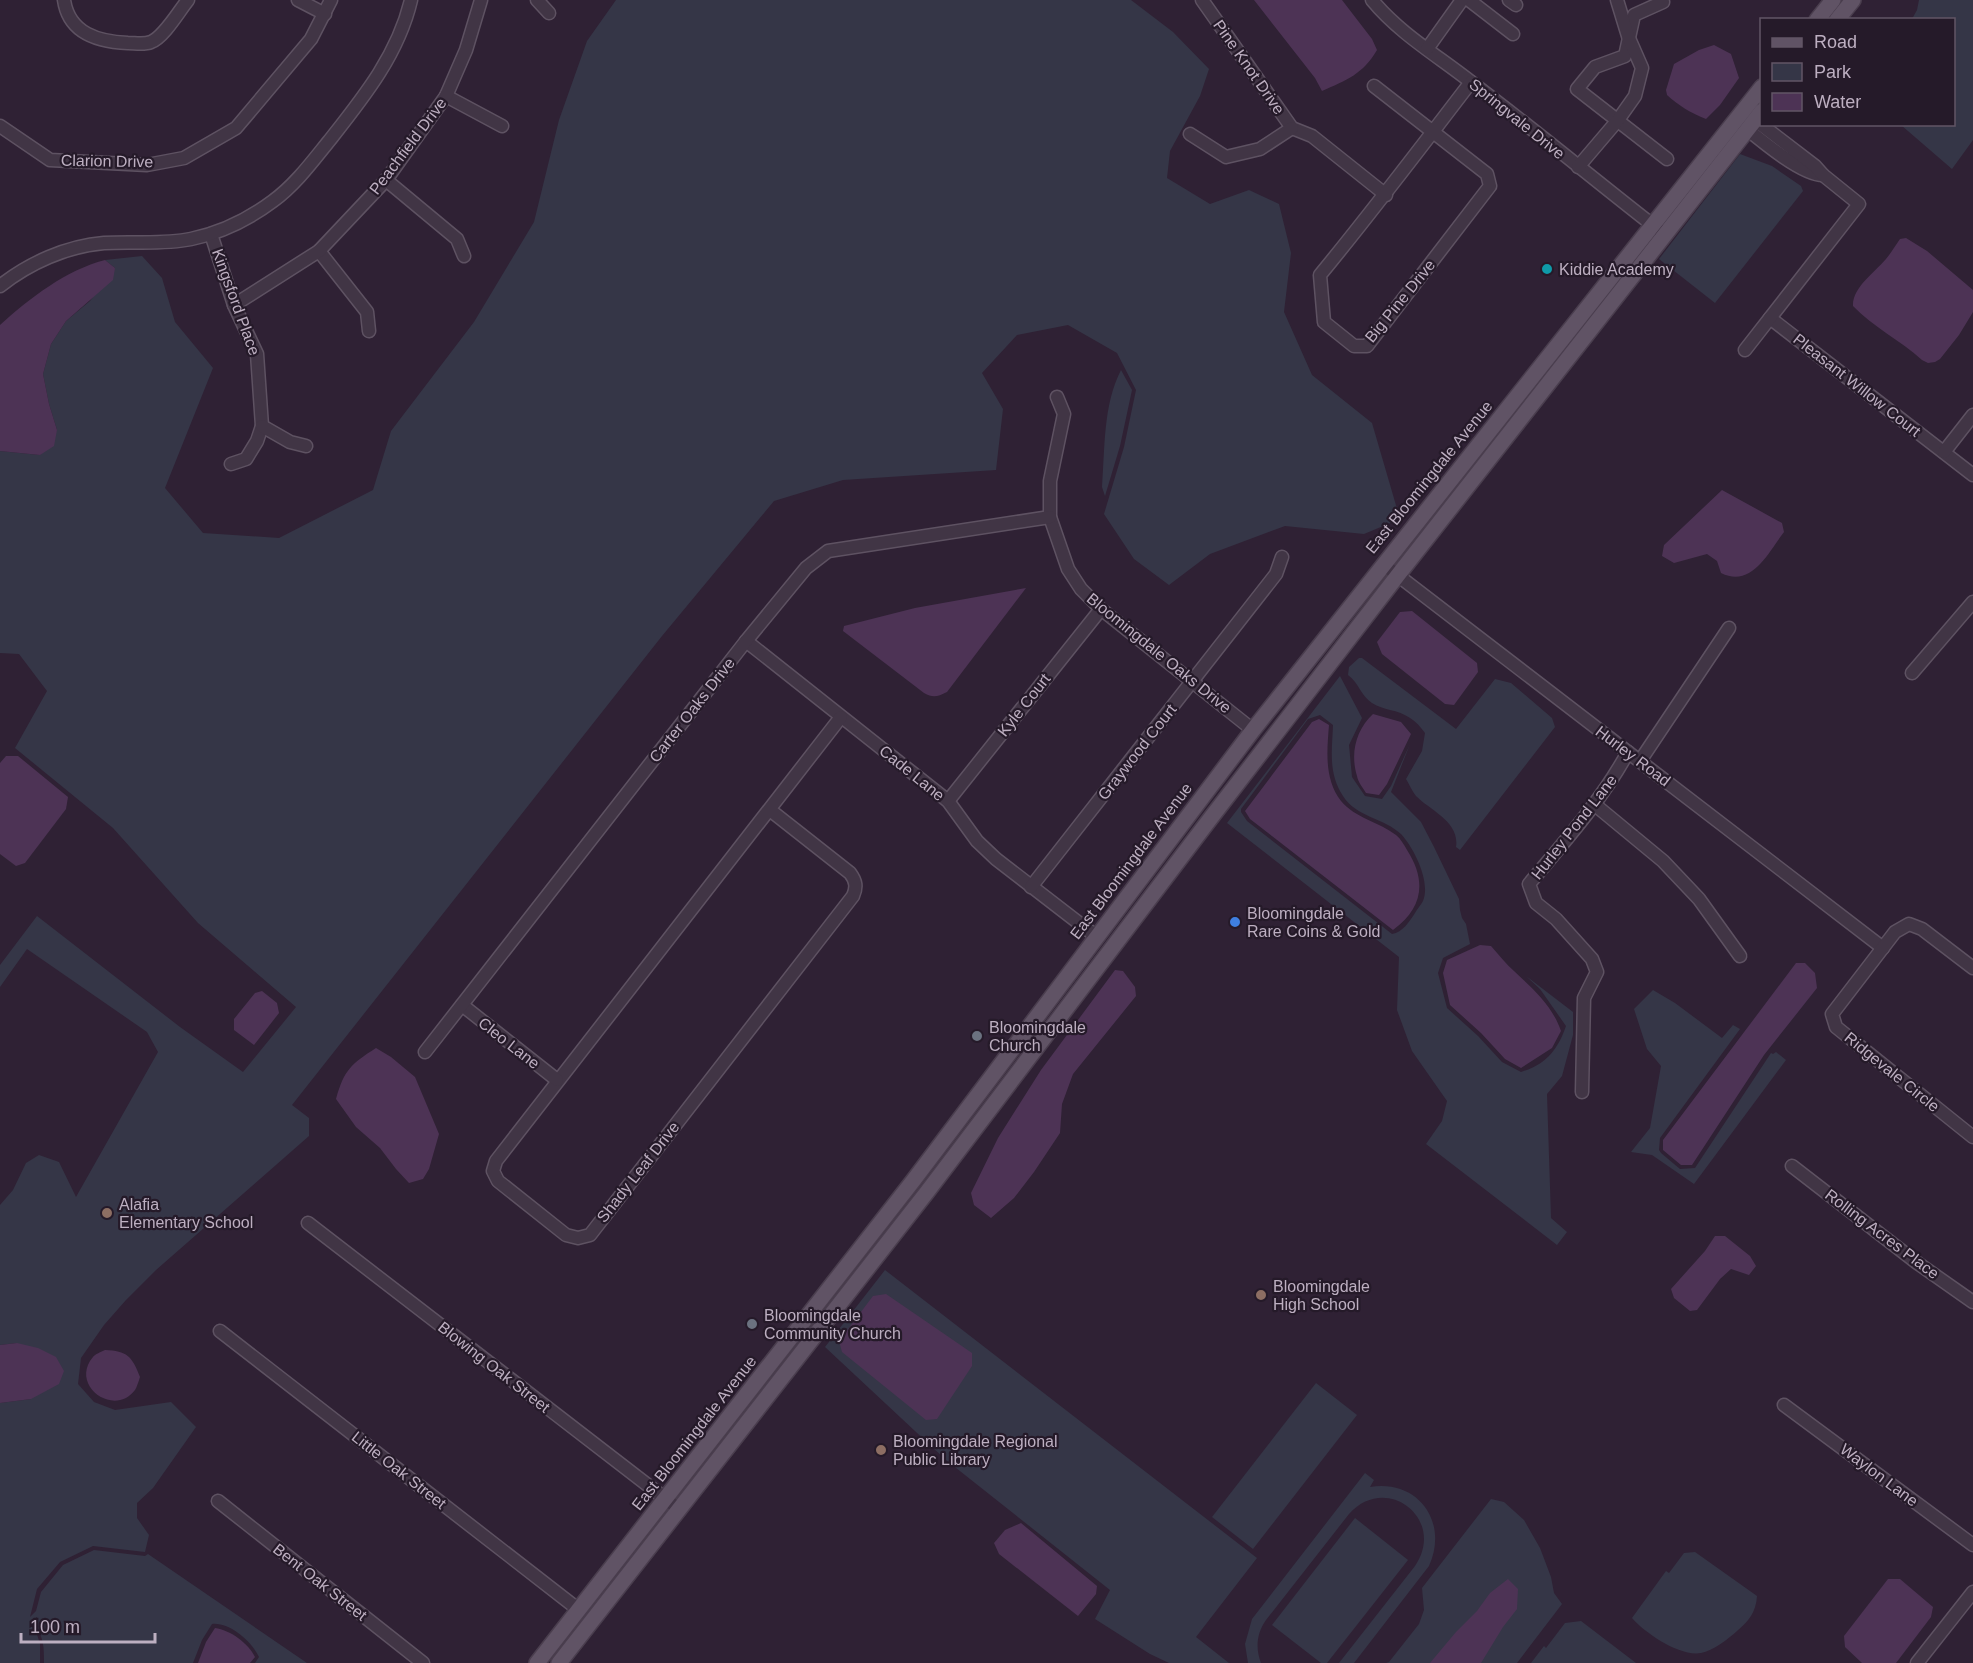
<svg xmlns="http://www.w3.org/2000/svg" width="1973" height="1663" font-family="Helvetica,sans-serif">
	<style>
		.green { fill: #353647; fill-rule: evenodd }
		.water { fill: #4d3355 }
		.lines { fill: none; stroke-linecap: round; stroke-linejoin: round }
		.minor-casing { stroke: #5e5262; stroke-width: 15 }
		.major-casing { stroke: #4a3e4e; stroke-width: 18 }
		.minor { stroke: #413545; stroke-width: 12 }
		.major { stroke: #605365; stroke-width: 15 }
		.culture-dot { fill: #0f9aa8; stroke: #251a29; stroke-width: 2 }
		.shop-dot { fill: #3f7fe0; stroke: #251a29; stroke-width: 2 }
		.worship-dot { fill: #6b7280; stroke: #251a29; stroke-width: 2 }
		.education-dot { fill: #8d6e63; stroke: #251a29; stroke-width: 2 }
		.labels { text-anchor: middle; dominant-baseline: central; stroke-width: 4.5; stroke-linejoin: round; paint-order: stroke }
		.street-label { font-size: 16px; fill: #bdafc1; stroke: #251a29 }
		.poi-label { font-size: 16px; fill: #bdafc1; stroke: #251a29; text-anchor: start }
	</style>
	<rect width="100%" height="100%" fill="#2f2134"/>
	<g class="green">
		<path d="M616,0H1131L1173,32L1209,69L1200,96L1170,151L1167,178L1210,204L1249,190L1279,204L1291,253L1284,312L1312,375L1372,423L1400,519L1364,534L1285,526L1210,554L1169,585L1134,559L1104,514L1124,447L1136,390L1117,353L1068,325L1017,335L982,373L1003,409L996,470L843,480L774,501L662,636L292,1105L309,1118V1136L156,1270L126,1300L104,1325L81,1358L78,1384L94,1402L115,1410L171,1402L196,1427L153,1488L137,1503V1518L149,1535L145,1552L93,1546L60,1562L37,1589L30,1617L36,1611L41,1592L63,1565L94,1550L145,1556L148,1554L307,1663H255L259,1657C252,1642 230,1622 212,1624L202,1640L193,1663H44C44,1648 44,1636 34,1625L40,1644V1663H0V1403L31,1399L17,1343L0,1345V1205L13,1190L26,1163L39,1155L59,1162L76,1197L158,1052L147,1032L27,949L0,987V965L37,916L180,1027L243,1072L296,1007L198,923L113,828L15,748L47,691L19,654L0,653V451L40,455L57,430L49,404L43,374L51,344L66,321L90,301L115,268L105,260L142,256L162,278L175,322L213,368L165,488L203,533L279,538L373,490L391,431L474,322L534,222L559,120L587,41Z"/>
		<polygon points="1919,0 1973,0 1973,140 1952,169 1901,125 1954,124 1954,20 1912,19 1917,10"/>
		<polygon points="1740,154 1772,166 1801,186 1803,191 1715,303 1659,259"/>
		<path d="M1121,370L1132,390L1120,446L1105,496L1102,487C1105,448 1103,405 1121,370Z"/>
		<path d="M1359,658H1362L1456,729L1495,679L1511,683L1552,718L1555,727L1460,850L1456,847C1460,822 1431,811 1416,796C1412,791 1409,784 1406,779L1422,751L1425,733C1416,720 1405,713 1390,710C1384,708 1378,707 1372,703C1361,696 1359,683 1348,675L1349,667Z"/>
		<path d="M1340,676L1362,718L1349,745L1352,777L1365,796L1382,799L1391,786L1410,744L1391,792L1421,822L1434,847L1459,899L1460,910L1462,918L1466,924L1470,944L1443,958L1438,973L1447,1008L1478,1036L1502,1062L1521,1072C1547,1064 1558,1049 1566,1026L1540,989L1526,976L1573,1012V1035L1562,1076L1547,1094L1551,1218L1567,1232L1557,1245L1426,1144L1442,1121L1447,1101L1412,1051L1397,1010L1399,957L1227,823ZM1320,715L1333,725C1332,751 1328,773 1343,796C1356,817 1384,818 1401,834C1414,848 1431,882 1423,901C1421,905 1417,909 1415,913C1409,922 1403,932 1392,934L1247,821L1241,812V809L1308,719Z"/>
		<polygon points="1653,990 1675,1003 1722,1038 1733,1025 1740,1029 1660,1138 1659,1150 1661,1153 1680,1169 1695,1168 1771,1053 1773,1054 1776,1052 1786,1060 1694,1184 1652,1155 1631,1152 1650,1128 1661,1066 1647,1049 1634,1009"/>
		<polygon points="885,1270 1257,1558 1196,1637 1229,1663 1169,1663 1150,1654 1095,1619 1110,1590 946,1460 825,1347"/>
		<polygon points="1316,1383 1357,1415 1253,1549 1212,1517"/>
		<path d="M1365,1473L1374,1480L1370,1487C1418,1479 1449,1522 1429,1566L1354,1663H1339L1415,1566C1447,1519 1386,1472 1349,1514L1266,1620C1257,1633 1255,1647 1261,1663H1248L1245,1644L1252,1619Z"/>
		<polygon points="1491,1499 1504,1502 1524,1520 1540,1548 1551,1577 1554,1593 1562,1604 1517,1663 1386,1663 1389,1662 1419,1624 1424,1610 1422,1588"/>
		<polygon points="1355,1518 1408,1560 1327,1663 1321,1663 1272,1625"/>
		<path d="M1695,1552L1757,1596C1756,1612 1749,1621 1737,1631C1728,1639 1713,1651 1701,1653C1680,1657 1645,1633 1632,1618L1666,1571L1669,1573L1684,1553Z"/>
		<polygon points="1581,1621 1636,1663 1531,1663 1544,1646 1546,1648 1565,1623"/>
	</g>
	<g class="water">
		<path d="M1254,0H1342L1372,39L1377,50C1363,74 1347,80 1322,91L1315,78Z"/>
		<path d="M1714,45L1731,54L1739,78L1720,105L1706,119C1691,113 1679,106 1667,95L1666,90L1674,64L1699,50Z"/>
		<path d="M1906,238L1927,251L1973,290V312L1959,335L1940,359L1935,362L1928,363L1922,360C1900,340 1873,327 1853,306C1852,288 1874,273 1886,259C1891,253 1895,246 1900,239Z"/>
		<path d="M105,260L115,268L113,280L66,321L51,344L43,374L49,404L57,430L54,446L40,455L0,451V325C30,298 66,270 105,260Z"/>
		<path d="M1722,490L1782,523L1784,532C1768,553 1752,588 1721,573L1717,561L1707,554L1674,563L1662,556L1664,545Z"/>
		<path d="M1026,588L947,692C937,697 933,698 924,693L843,631L844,626L915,608Z"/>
		<polygon points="1412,611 1477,663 1478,672 1454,705 1445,704 1382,654 1377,642 1400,612"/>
		<path d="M1373,714L1401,722L1411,734L1387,784L1379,795L1366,793C1363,788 1358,782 1357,776C1350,753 1356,730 1373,714Z"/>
		<path d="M1319,719L1329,725C1327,751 1324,779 1341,801C1355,818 1379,822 1396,835C1401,839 1404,845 1407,850C1427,881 1423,908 1393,930L1250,819L1245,811L1312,722Z"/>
		<polygon points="6,756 18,756 68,797 66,809 25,863 16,866 0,854 0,763"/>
		<path d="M1480,945L1491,946C1499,955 1506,964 1514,971C1533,989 1552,1005 1561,1031L1552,1048L1521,1068L1505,1059L1481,1033L1450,1005L1443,973L1447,960Z"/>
		<polygon points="1796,963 1805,963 1815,973 1817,988 1764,1055 1692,1165 1681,1165 1663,1150 1663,1140"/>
		<polygon points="1115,970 1123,971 1135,987 1136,996 1073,1074 1062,1104 1060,1133 1034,1172 1014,1198 991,1218 974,1205 971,1193 998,1138 1041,1070"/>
		<polygon points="262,991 277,1003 279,1013 254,1045 234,1030 234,1019 255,993"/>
		<path d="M376,1048L391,1057L415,1077L439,1134L429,1169L423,1179L409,1183L396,1169L380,1148L356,1127L336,1099C344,1070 351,1064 376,1048Z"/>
		<polygon points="1715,1236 1725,1236 1750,1256 1756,1266 1749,1275 1731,1269 1720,1279 1697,1310 1690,1311 1674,1298 1671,1289 1705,1251"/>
		<polygon points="886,1294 972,1353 972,1366 937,1419 926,1420 842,1352 839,1341 873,1296"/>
		<polygon points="17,1343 38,1348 56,1357 64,1371 59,1384 31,1399 0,1403 0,1345"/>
		<path d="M105,1350C127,1351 132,1356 140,1377C139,1380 137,1387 135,1390C114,1418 69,1385 93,1357C95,1354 101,1352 105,1350Z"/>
		<polygon points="1021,1523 1097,1586 1096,1594 1078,1616 999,1554 994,1543 1005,1530"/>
		<polygon points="1508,1579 1518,1589 1517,1609 1503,1627 1481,1663 1430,1663 1456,1632 1477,1611 1490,1593"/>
		<polygon points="1888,1579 1900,1579 1933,1607 1931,1617 1896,1663 1862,1663 1845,1647 1844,1636"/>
		<path d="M215,1628C230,1630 248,1643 255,1657L250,1663H198L206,1642Z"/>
	</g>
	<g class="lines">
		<defs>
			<g id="minor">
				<path d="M64,0C69,34 99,42 128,43C135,43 144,45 151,42C164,37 179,11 188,0"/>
				<polyline points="298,0 325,14"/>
				<polyline points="537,0 549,13"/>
				<polyline points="1202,0 1292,128 1312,136 1386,195"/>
				<path d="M1372,0C1399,33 1438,56 1471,82C1535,130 1596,181 1659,230"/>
				<polyline points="1469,0 1513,34"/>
				<polyline points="1509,0 1516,5"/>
				<polyline points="1663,2 1634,15 1625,56 1595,67 1577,89 1667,159"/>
				<polyline points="1427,49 1462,0"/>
				<path d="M1374,86L1487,174L1490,186L1367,346H1354L1324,322L1320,275C1372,212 1421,147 1471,82"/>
				<polyline points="446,96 502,126"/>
				<path d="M1741,124C1758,138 1801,175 1823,175"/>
				<polyline points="0,126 50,160 147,165 184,158 236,128 311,39 331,0"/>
				<polyline points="1190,134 1226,157 1260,149 1292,128"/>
				<polyline points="1578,167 1618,120 1635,96 1642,68 1628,36 1617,0"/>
				<polyline points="386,180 457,239 464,256"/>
				<polyline points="211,234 234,305 257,354 262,426 257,441 246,459 231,464"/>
				<polyline points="319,251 367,312 369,331"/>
				<path d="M0,286C29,263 67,246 104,243C133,241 162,245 191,239C220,233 249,219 273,201C295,185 312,162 329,141C363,98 398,55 411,0"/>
				<polyline points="234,305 319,251 386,180 446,96 466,50 481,0"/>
				<polyline points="1770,318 1973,475"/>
				<polyline points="1745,350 1859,204 1823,175 1815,166 1755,120"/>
				<polyline points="1057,397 1064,414 1050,481 1050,517 1068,569 1081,589 1101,609 1253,730"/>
				<polyline points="262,426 290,442 306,446"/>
				<polyline points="1944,452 1973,415"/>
				<polyline points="1383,564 1883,948"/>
				<polyline points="746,641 948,801 977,841 996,859 1097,937"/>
				<polyline points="1912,673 1973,602"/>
				<polyline points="1640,761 1729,628"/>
				<polyline points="948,801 1101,609"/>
				<polyline points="1594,804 1663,861 1699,899 1740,956"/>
				<path d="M770,810L850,873C856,881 857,887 853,896L590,1235L578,1238L566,1235L498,1181L493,1171L496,1161L841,717"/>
				<polyline points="1031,887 1276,574 1282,557"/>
				<polyline points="1973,968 1922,929 1909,924 1895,932 1832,1014 1836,1027 1973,1137"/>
				<polyline points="462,1005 557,1080"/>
				<polyline points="425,1052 746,641 806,568 828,551 1050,517"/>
				<path d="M1582,1092L1584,998L1597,972L1592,959L1556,919L1536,903L1529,884C1564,842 1602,800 1628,752"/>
				<polyline points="1792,1166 1916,1262 1973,1302"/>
				<polyline points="308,1223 680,1510"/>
				<polyline points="220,1331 579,1610"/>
				<polyline points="1784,1405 1973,1545"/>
				<polyline points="218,1501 423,1663"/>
				<polyline points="1917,1663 1973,1592"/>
			</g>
			<g id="major">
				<polyline points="1817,20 1833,0"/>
				<polyline points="1837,20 1853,0"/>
				<polyline points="537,1663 913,1181 1253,730 1762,87"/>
				<polyline points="559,1663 927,1192 1210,819 1398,575 1762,111"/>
			</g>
		</defs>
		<use href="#minor" class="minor-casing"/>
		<use href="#major" class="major-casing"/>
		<use href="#minor" class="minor"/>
		<use href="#major" class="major"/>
	</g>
	<circle class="culture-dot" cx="1547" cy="269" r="6"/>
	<circle class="shop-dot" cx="1235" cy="922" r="6"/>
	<g class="worship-dot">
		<circle cx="977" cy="1036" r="6"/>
		<circle cx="752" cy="1324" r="6"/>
	</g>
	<g class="education-dot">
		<circle cx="107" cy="1213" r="6"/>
		<circle cx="1261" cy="1295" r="6"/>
		<circle cx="881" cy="1450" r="6"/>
	</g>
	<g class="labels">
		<g class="street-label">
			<text transform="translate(1249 67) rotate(55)">Pine Knot Drive</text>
			<text transform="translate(1517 119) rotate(39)">Springvale Drive</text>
			<text transform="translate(408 146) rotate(-53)">Peachfield Drive</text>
			<text transform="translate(107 161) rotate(1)">Clarion Drive</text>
			<text transform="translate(1400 301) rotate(-51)">Big Pine Drive</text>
			<text transform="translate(236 302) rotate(70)">Kingsford Place</text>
			<text transform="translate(1857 385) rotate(38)">Pleasant Willow Court</text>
			<text transform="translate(1429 477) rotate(-51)">East Bloomingdale Avenue</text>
			<text transform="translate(1159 653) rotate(39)">Bloomingdale Oaks Drive</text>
			<text transform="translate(1024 705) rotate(-52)">Kyle Court</text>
			<text transform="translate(692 710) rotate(-52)">Carter Oaks Drive</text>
			<text transform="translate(1137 752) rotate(-52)">Graywood Court</text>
			<text transform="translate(1633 756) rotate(37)">Hurley Road</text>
			<text transform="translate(912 773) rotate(39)">Cade Lane</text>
			<text transform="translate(1574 827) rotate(-52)">Hurley Pond Lane</text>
			<text transform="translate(1131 861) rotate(-53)">East Bloomingdale Avenue</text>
			<text transform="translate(509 1043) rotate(38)">Cleo Lane</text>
			<text transform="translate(1892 1072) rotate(39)">Ridgevale Circle</text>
			<text transform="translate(638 1172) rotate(-52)">Shady Leaf Drive</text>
			<text transform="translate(1882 1234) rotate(37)">Rolling Acres Place</text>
			<text transform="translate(494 1367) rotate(38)">Blowing Oak Street</text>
			<text transform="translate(694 1433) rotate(-52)">East Bloomingdale Avenue</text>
			<text transform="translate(399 1470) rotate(38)">Little Oak Street</text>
			<text transform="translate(1879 1475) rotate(37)">Waylon Lane</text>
			<text transform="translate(320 1582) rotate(38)">Bent Oak Street</text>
		</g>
		<g class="poi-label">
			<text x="1559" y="269">Kiddie Academy</text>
			<text x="1247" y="913">Bloomingdale<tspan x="1247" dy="18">Rare Coins &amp; Gold</tspan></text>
			<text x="989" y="1027">Bloomingdale<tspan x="989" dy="18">Church</tspan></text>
			<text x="119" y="1204">Alafia<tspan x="119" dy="18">Elementary School</tspan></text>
			<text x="1273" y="1286">Bloomingdale<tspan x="1273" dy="18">High School</tspan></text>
			<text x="764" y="1315">Bloomingdale<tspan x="764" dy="18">Community Church</tspan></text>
			<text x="893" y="1441">Bloomingdale Regional<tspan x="893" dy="18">Public Library</tspan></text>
		</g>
	</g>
	<rect x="1760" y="18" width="195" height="108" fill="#251a29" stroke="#625666" stroke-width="1.5"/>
	<rect x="1772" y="38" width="30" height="9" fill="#605365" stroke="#625666" stroke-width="1.5"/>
	<text x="1814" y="48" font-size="18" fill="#bdafc1">Road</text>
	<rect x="1772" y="63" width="30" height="18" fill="#353647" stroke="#625666" stroke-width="1.5"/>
	<text x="1814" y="78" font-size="18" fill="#bdafc1">Park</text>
	<rect x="1772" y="93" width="30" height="18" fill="#4d3355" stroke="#625666" stroke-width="1.5"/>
	<text x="1814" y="108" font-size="18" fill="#bdafc1">Water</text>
	<path d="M21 1633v9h134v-9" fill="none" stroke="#bdafc1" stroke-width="3"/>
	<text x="30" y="1633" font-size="18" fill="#bdafc1" stroke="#251a29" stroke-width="4.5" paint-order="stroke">100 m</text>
</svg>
